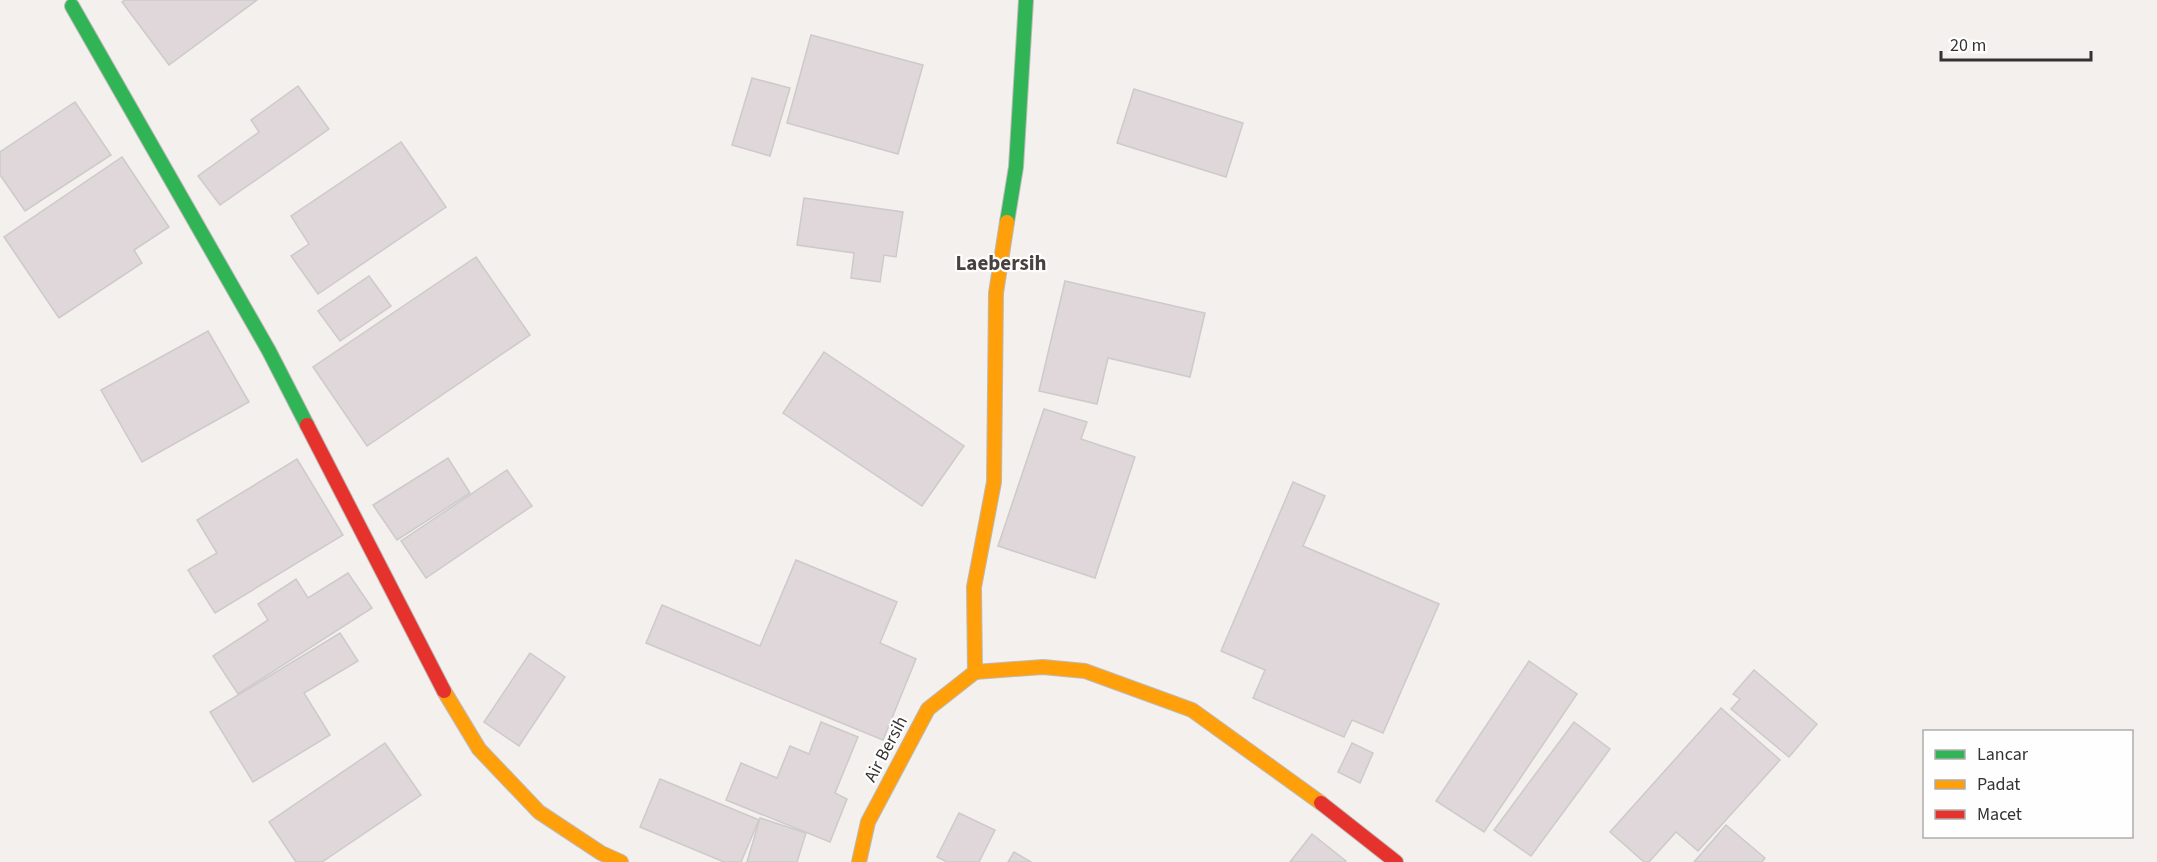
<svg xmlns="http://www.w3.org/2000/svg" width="2157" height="862" font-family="'Source Sans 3',sans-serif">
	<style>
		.building { fill: #dfd7d9; stroke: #cdcbca; stroke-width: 1.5 }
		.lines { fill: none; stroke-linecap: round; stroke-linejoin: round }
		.fast-casing { stroke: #bdbab9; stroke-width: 16 }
		.slow-casing { stroke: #bdbab9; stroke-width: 16 }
		.jam-casing { stroke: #bdbab9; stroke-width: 16 }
		.fast { stroke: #30b455; stroke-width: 14 }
		.slow { stroke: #ff9f0a; stroke-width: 14 }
		.jam { stroke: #e5322d; stroke-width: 14 }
		.labels { text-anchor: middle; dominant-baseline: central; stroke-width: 4.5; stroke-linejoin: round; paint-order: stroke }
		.street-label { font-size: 18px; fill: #353331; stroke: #fefefe }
		.quarter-label { font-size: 21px; font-weight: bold; fill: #47423e; stroke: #fefefe }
	</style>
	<rect width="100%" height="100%" fill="#f3f0ee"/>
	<g class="building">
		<polygon points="125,0 257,0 169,65 122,2"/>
		<polygon points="811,35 923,65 898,154 787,123"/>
		<polygon points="752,78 790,88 770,156 732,145"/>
		<polygon points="298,86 329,129 220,205 198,176 259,132 251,120"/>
		<polygon points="1134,89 1243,123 1226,177 1117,143"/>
		<polygon points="75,102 111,155 25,211 0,175 0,152"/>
		<polygon points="401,142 446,207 318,294 291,256 309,244 291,216"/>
		<polygon points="122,157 169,227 134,250 142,263 59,318 4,237"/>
		<polygon points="804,198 903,212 896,257 884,255 880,282 851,278 854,253 797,245"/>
		<polygon points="476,257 530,335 367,446 313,367"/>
		<polygon points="369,276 391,306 340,341 318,311"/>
		<polygon points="1065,281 1205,313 1190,377 1108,358 1097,404 1039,391"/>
		<polygon points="208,331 249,402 142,462 101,390"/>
		<polygon points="824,352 964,446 922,506 783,413"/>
		<polygon points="1044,409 1087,422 1081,439 1135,457 1095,578 998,546"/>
		<polygon points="448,458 470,493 397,540 373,505"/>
		<polygon points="297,459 343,535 215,613 188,570 217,553 197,520"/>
		<polygon points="507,470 532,506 426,578 401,541"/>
		<polygon points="1293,482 1325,496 1303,546 1439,604 1383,733 1352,720 1344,737 1253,698 1265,670 1221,651"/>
		<polygon points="796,560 897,602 880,643 916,659 883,740 646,643 662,605 760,646"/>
		<polygon points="348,573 372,608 238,694 213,656 268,620 258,604 296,579 308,598"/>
		<polygon points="340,633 358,661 304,693 330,735 253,782 210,712"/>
		<polygon points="530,653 565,677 519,746 484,722"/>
		<polygon points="1529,661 1577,694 1484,832 1436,801"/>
		<polygon points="1754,670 1817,724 1789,757 1731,709 1740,699 1733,694"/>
		<polygon points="1721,708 1780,760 1698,851 1676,832 1649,862 1644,862 1610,832"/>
		<polygon points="821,722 858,737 835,793 847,799 830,842 726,800 741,763 777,778 790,746 809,754"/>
		<polygon points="1574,722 1610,749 1531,856 1494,830"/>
		<polygon points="385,743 421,795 322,862 296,862 269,822"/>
		<polygon points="1352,743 1373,753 1360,783 1338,772"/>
		<polygon points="660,779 759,820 741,862 724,862 640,827"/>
		<polygon points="959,813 995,830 979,862 947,862 937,857"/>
		<polygon points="760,818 806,833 797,862 747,862"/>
		<polygon points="1726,825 1765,858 1762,862 1694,862"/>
		<polygon points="1312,834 1346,861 1345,862 1290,862"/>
		<polygon points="1014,852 1031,862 1008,862"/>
	</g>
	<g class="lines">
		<defs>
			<g id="fast">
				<polyline points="72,6 269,351 307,425"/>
				<polyline points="1007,222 1016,167 1026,0"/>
			</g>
			<g id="slow">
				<polyline points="975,672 974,587 994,482 996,293 1007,222"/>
				<polyline points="975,672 1043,667 1085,671 1192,710 1321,803"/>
				<polyline points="444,691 479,749 539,812 601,853 621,862"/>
				<polyline points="859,862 868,822 928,709 975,672"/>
			</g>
			<g id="jam">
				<polyline points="307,425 444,691"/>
				<polyline points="1321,803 1396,862"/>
			</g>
		</defs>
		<use href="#fast" class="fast-casing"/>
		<use href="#slow" class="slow-casing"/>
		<use href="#jam" class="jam-casing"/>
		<use href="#fast" class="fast"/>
		<use href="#slow" class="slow"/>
		<use href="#jam" class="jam"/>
	</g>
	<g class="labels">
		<g class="street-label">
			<text transform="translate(886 749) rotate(-62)">Air Bersih</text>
		</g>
		<g class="quarter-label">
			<text x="1001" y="263">Laebersih</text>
		</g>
	</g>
	<rect x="1923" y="730" width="210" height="108" fill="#fefefe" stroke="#aeadac" stroke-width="1.5"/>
	<rect x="1935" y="750" width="30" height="9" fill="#30b455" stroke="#aeadac" stroke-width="1.5"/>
	<text x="1977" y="760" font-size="18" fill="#353331">Lancar</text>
	<rect x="1935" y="780" width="30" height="9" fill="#ff9f0a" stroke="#aeadac" stroke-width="1.5"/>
	<text x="1977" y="790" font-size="18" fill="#353331">Padat</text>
	<rect x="1935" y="810" width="30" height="9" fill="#e5322d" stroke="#aeadac" stroke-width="1.5"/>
	<text x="1977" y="820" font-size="18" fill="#353331">Macet</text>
	<path d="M1941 51v9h150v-9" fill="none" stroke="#353331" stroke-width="3"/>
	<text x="1950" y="51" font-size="18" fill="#353331" stroke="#fefefe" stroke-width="4.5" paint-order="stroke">20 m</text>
</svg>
